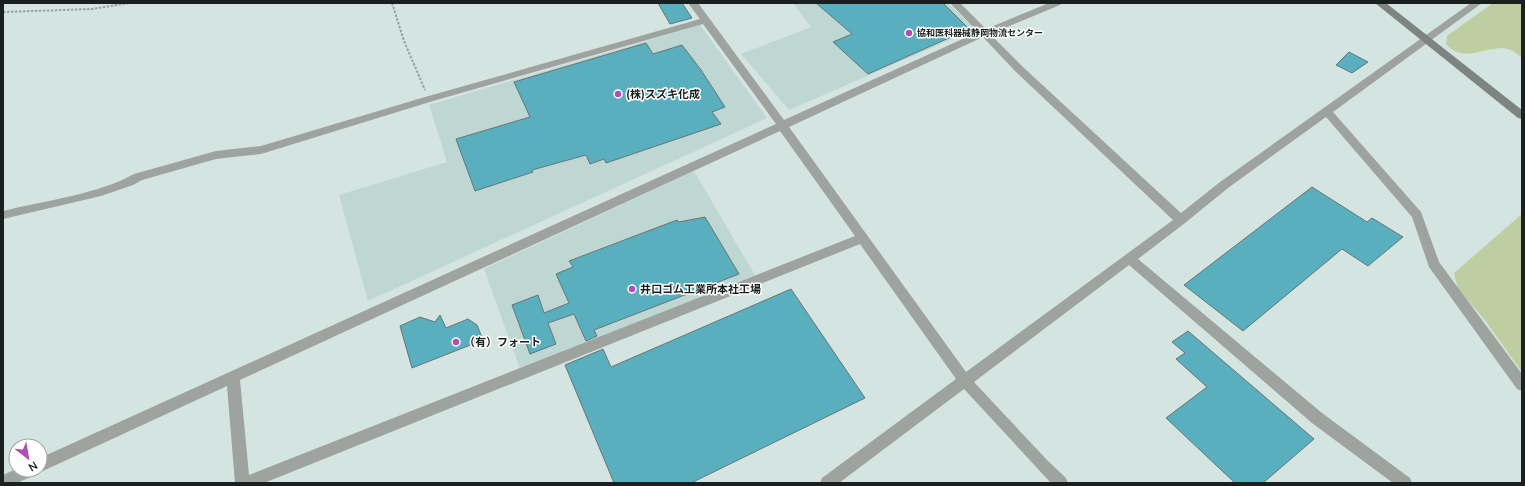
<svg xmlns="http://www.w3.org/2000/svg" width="1525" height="486" font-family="'Nunito Sans','Noto Sans JP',sans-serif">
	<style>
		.built { fill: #bfd7d3 }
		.green { fill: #becea1 }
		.building { fill: #5aafbe; stroke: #677578 }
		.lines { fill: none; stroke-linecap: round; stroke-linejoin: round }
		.path { stroke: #96a3a0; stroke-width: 2; stroke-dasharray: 2.5 1.5; stroke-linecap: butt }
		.street { fill: #9ea39f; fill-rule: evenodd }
		.secondary { fill: #7e8580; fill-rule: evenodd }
		.poi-dot { fill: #b04eb5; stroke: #fff; stroke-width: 1.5 }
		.labels { text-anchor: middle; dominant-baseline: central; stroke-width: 3; stroke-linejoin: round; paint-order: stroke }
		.far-poi-label { font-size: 9px; font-weight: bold; fill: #1a201f; stroke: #fff; text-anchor: start }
		.poi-label { font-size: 11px; font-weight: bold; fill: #1a201f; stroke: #fff; text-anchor: start }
	</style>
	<rect width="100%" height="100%" fill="#d4e4e0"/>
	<g class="built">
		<polygon points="793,3 948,3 975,29 789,110 741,54 811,27"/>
		<polygon points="700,25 767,118 368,301 339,195 447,162 429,105"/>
		<polygon points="694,171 755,275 520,369 484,269"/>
	</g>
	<g class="green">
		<path d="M1493,3H1522V58C1518,54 1509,48 1503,48C1482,48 1463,63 1446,44L1447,36Z"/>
		<polygon points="1522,214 1522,372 1484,319 1458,289 1454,273"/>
	</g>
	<g class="building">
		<polygon points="658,3 682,3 692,18 670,24"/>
		<polygon points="816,3 943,3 969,29 868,74 833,42 852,34"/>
		<polygon points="646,43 653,54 682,45 701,70 725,107 712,112 721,124 606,163 604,159 590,164 586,155 532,170 533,172 475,191 456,139 530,117 514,82"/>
		<polygon points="1349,52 1368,62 1352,73 1336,65"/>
		<polygon points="1312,187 1367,222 1372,218 1403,237 1368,266 1342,249 1243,331 1184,285"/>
		<polygon points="705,217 739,274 594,330 597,336 586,341 574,314 548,323 556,344 530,354 512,305 538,295 544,313 569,303 556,274 573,267 569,261 677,220 679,222"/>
		<polygon points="791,289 865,398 691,483 614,483 565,365 603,349 611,367"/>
		<polygon points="440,315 446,328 468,319 477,325 483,340 412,368 400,326 420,317 435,322"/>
		<polygon points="1188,331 1314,439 1263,483 1235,483 1166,418 1207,387 1176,359 1185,353 1172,342"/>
	</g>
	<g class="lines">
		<g class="path">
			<polyline points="392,3 404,41 425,90"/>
			<polyline points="3,12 92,9 129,3"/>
		</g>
		<path class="street" d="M688,3H698L784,120L978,32L950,3H960L986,29L1049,3H1062L1060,5L990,34L1023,67L1181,213L1220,182L1471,3H1482L1333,112L1421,212L1439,262L1522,374V391L1517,389L1429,267L1412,217L1326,117L1228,188L1185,223L1138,259L1322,413L1410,478L1412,483H1393L1312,423L1129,265L974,382L1047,460L1066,478L1068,483H1051L964,389L839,483H820L822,478L956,379L860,244L264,483H235L227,386L45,470L40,472L37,471L35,475L17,483H3V475L16,469L40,470V458L776,124L703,24L433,101L261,154L216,159L142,180L133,185L101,196L3,219V211C43,201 99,194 134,174L216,151L261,146L425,97L700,19ZM983,37L1015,71L1173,220L966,372L789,127ZM780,131L855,236L249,475L240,380Z"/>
		<polygon class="secondary" points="1375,3 1386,3 1522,110 1522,119 1518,118"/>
	</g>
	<g class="poi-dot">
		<circle cx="909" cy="33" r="4"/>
		<circle cx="618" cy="94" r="4"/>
		<circle cx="632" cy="289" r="4"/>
		<circle cx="456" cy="342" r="4"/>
	</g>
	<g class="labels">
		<g class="far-poi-label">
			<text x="917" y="33">協和医科器械静岡物流センター</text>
		</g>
		<g class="poi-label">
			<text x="626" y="94">(株)スズキ化成</text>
			<text x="640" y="289">井口ゴム工業所本社工場</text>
			<text x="464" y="342">（有）フォート</text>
		</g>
	</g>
	<rect width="1525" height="486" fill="none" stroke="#1a201f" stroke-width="8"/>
	<g transform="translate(28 458) rotate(149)"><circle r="19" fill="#ffffff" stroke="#a3a6a5"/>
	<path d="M0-3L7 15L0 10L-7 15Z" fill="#b04eb5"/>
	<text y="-6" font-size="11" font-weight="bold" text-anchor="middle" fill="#1a201f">N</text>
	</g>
</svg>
